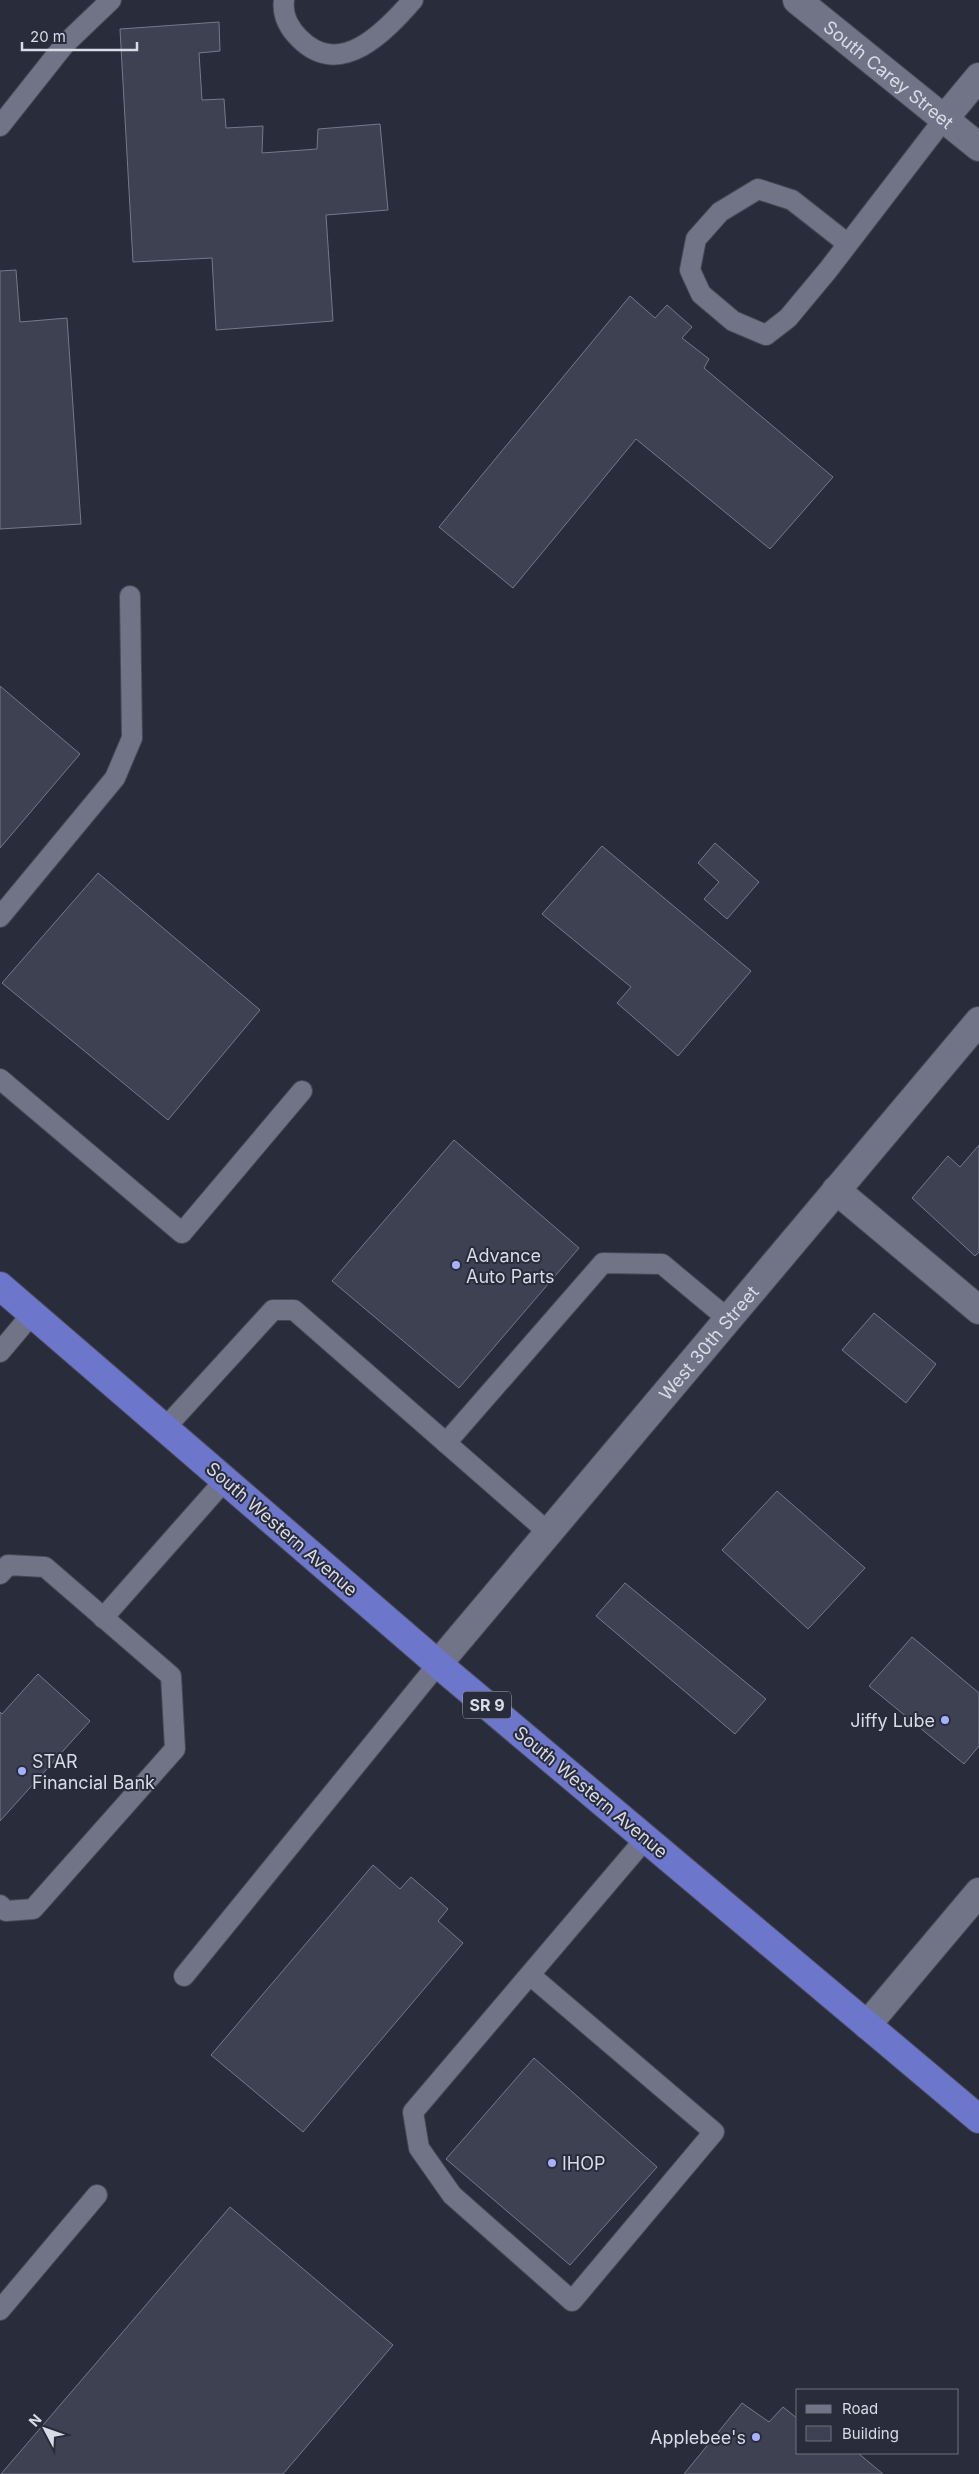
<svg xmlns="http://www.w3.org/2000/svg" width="979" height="2474" font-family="Inter,sans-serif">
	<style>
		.building { fill: #3e4151; stroke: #75798b }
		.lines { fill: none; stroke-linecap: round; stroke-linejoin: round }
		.service-casing { stroke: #464855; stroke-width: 22 }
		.minor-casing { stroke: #464855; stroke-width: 30 }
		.trunk-casing { stroke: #464855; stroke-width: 30 }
		.service { stroke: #717486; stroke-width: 20 }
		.minor { stroke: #717486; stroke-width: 28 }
		.trunk { stroke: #6c76ca; stroke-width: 28 }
		.poi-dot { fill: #a5b1fc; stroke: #292c3b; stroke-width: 2 }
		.labels { text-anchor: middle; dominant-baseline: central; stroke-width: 4; stroke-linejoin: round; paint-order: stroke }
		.shield { fill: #292c3b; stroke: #a4a6b3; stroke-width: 1 }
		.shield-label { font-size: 16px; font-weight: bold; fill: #d9dbe6 }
		.street-label { font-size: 18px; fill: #d9dbe6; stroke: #292c3b }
		.poi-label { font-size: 18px; fill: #d9dbe6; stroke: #292c3b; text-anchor: start }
	</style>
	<rect width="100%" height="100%" fill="#292c3b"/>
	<g class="building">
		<polygon points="219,22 220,51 199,53 202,100 224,99 226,128 263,126 262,153 317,149 318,129 380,124 388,210 326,215 333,321 216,330 212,258 133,262 120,29"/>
		<polygon points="16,270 20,322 67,318 81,524 0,529 0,271"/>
		<polygon points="630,296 655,318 667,305 692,327 682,338 709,359 704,368 833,477 770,549 636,439 513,588 439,527"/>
		<polygon points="0,686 80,754 0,848"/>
		<polygon points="715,843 759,882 727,919 704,899 719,882 698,863"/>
		<polygon points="602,846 751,971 678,1056 617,1003 631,987 542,914"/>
		<polygon points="98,873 260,1010 168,1120 2,983"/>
		<polygon points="454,1140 579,1248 459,1388 332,1281"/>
		<polygon points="979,1145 979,1252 975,1256 912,1198 948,1156 960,1167"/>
		<polygon points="874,1313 936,1364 906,1403 842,1350"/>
		<polygon points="777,1491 865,1568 808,1629 722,1550"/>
		<polygon points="625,1583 766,1699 735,1734 596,1616"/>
		<polygon points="912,1637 979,1693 979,1746 964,1764 869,1686"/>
		<polygon points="38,1674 90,1721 0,1821 0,1712 2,1714"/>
		<polygon points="373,1865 400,1889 411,1877 448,1909 438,1921 463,1943 303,2132 211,2055"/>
		<polygon points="534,2058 657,2167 570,2265 446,2159"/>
		<polygon points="230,2207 393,2345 283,2474 1,2474"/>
		<polygon points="742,2403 769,2422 783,2407 798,2419 798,2453 858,2453 883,2474 684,2474"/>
	</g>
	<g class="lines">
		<defs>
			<g id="service">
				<path d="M284,0C282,15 288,27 299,38C340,80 385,32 413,0"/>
				<polyline points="0,126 65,44 111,0"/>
				<polyline points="848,244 792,200 758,189 720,212 696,239 690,270 701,294 733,321 766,335 788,318 828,270 944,119"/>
				<polyline points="0,917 115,778 132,738 130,596"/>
				<polyline points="0,1079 182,1233 302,1091"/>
				<polyline points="0,1352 32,1314"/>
				<polyline points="165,1428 273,1310 294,1310 549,1533"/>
				<polyline points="446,1443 603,1263 662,1264 728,1319"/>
				<polyline points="0,1574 8,1565 45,1567 171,1676 175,1749 33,1909 6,1911 0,1905"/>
				<polyline points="103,1618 225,1480"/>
				<polyline points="530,1975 714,2132 572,2301 452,2195 419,2148 413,2112 646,1838"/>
				<polyline points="184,1976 438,1664"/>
				<polyline points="0,2310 97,2195"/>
			</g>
			<g id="minor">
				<path id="s1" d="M797,0L979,147"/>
				<polyline points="944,119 979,77"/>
				<polyline points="836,1190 979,1310"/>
				<path id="s2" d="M438,1664L979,1021"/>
				<polyline points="867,2025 979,1892"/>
			</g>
			<polyline id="trunk" points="0,1286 438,1664 979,2119"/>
		</defs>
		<use href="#service" class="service-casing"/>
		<use href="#minor" class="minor-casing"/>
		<use href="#trunk" class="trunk-casing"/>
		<use href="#service" class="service"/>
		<use href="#minor" class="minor"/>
		<use href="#trunk" class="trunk"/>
	</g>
	<g class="poi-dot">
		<circle cx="456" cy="1265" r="5"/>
		<circle cx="945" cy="1720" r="5"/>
		<circle cx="22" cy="1771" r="5"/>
		<circle cx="552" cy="2163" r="5"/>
		<circle cx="756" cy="2437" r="5"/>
	</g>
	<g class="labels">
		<rect class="shield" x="463" y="1691.5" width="48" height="27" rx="4"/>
		<g class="shield-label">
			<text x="487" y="1705">SR 9</text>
		</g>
		<g class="street-label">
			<text stroke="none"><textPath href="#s1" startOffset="118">South Carey Street</textPath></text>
			<text stroke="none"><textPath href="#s2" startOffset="420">West 30th Street</textPath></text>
			<text transform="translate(282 1529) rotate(41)">South Western Avenue</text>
			<text transform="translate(591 1792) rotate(40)">South Western Avenue</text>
		</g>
		<g class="poi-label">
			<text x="466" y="1255">Advance<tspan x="466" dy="21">Auto Parts</tspan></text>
			<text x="935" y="1720" text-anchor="end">Jiffy Lube</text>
			<text x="32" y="1761">STAR<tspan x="32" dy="21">Financial Bank</tspan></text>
			<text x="562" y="2163">IHOP</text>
			<text x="746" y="2437" text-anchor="end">Applebee's</text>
		</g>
	</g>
	<rect x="796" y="2389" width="162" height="65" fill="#292c3b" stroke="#6f727f"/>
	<rect x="806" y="2405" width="25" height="8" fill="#717486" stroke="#6f727f"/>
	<text x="842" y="2414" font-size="15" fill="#d9dbe6">Road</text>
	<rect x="806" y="2426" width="25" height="15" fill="#3e4151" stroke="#6f727f"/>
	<text x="842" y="2439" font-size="15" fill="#d9dbe6">Building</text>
	<g transform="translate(45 2429) rotate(311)" stroke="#292c3b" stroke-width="4" paint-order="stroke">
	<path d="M0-4L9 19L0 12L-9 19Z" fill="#d9dbe6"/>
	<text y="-8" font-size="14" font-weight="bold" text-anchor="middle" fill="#d9dbe6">N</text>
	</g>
	<path d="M22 42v8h115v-8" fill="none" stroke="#d9dbe6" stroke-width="2.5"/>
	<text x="30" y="42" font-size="15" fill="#d9dbe6" stroke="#292c3b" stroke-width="4" paint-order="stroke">20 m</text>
</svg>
